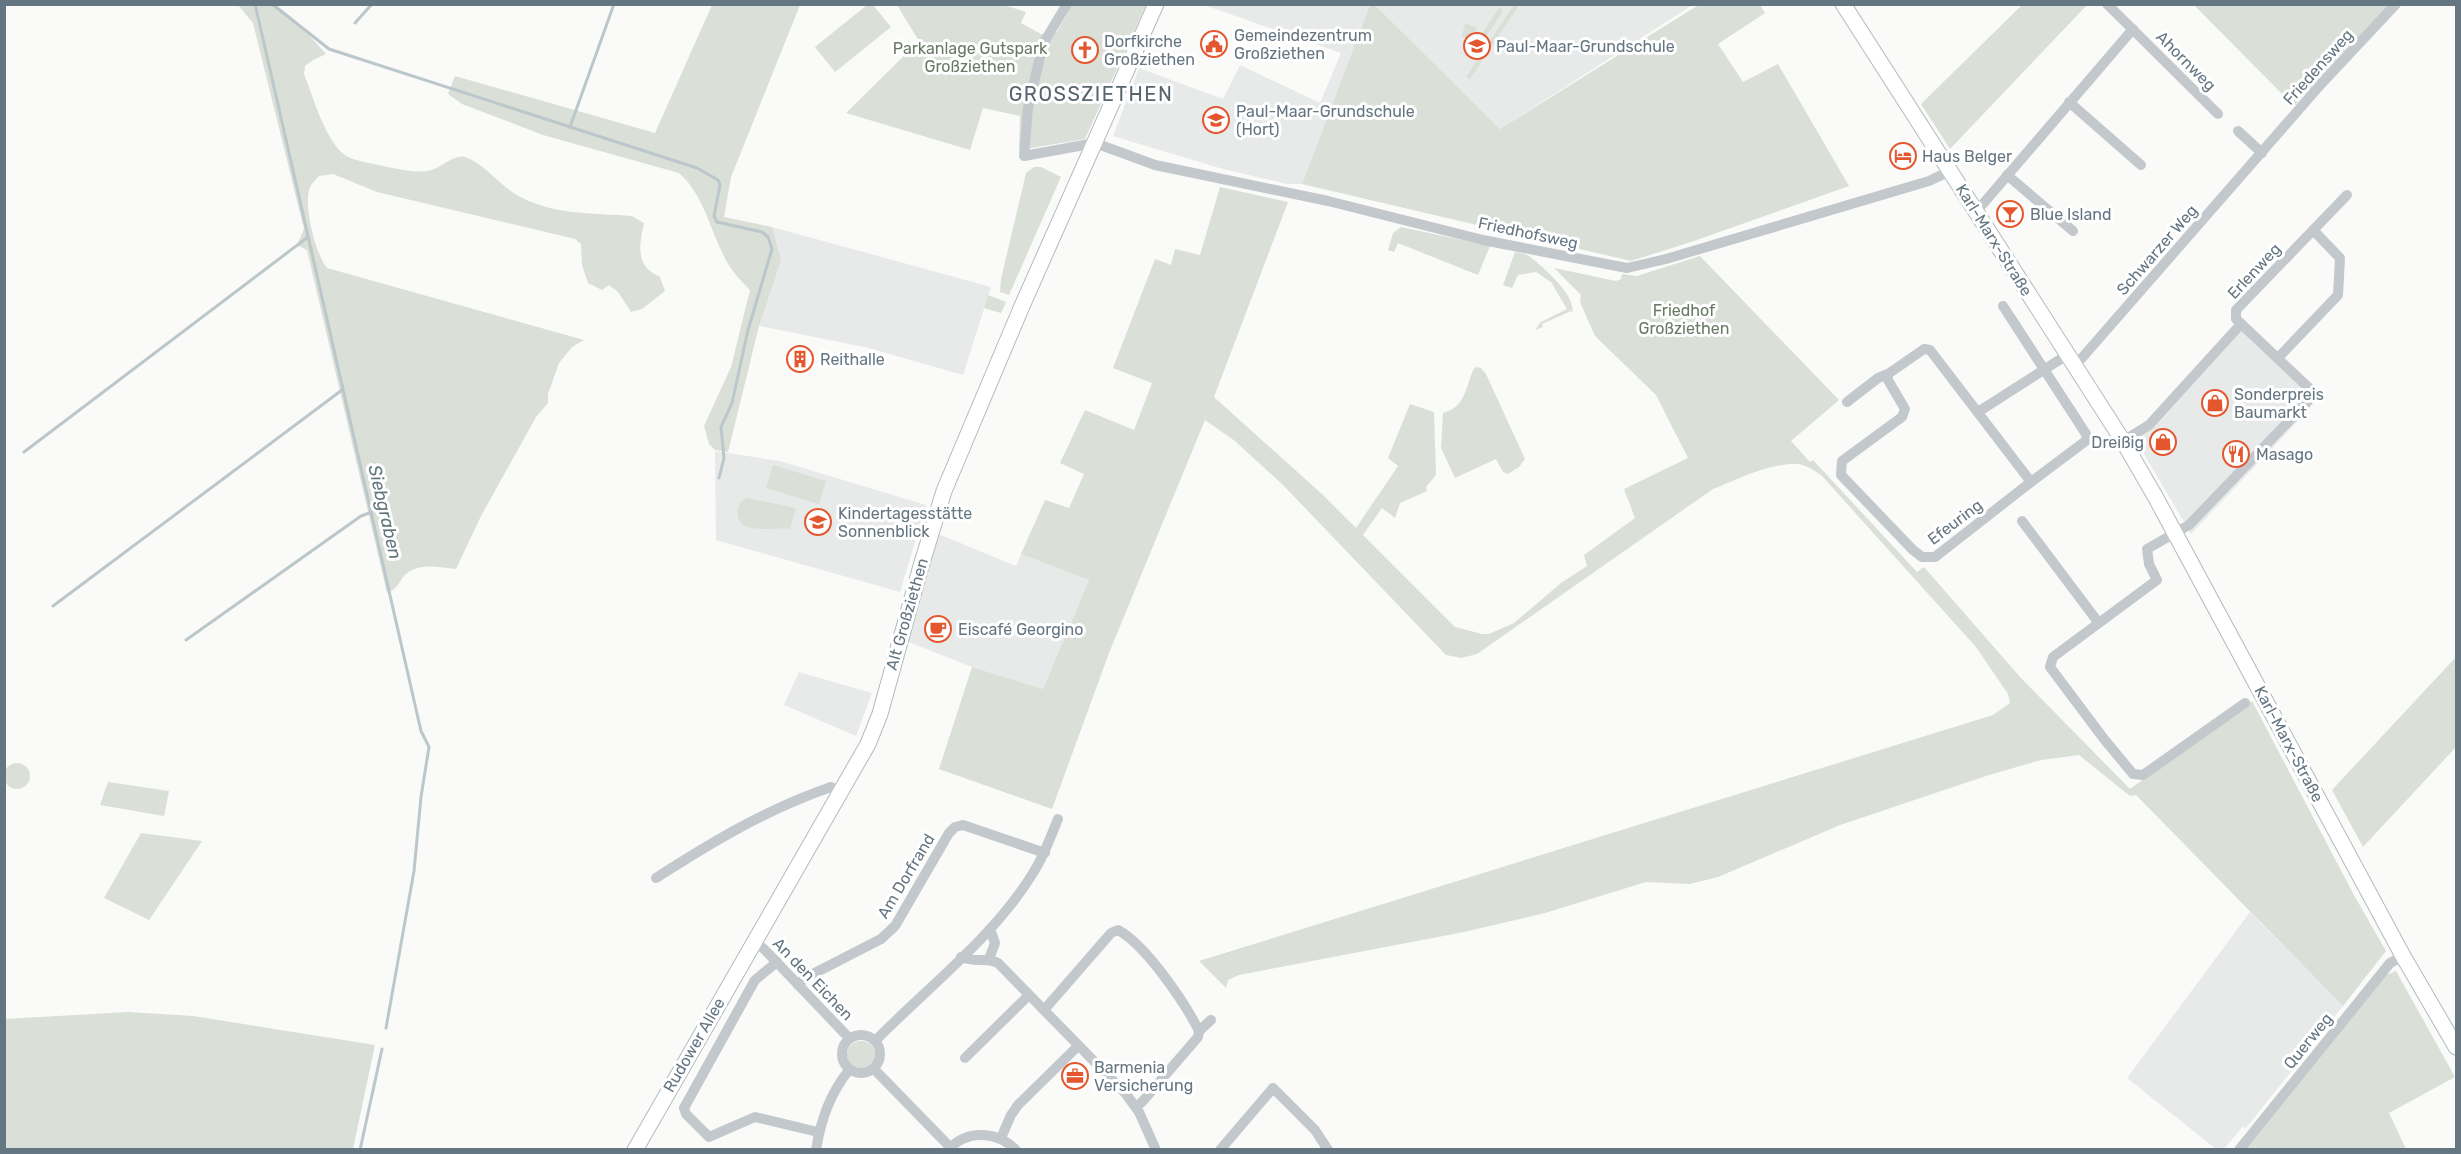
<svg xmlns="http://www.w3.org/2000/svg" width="2461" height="1154" font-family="Rubik,sans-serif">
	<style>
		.built { fill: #e8e9e9 }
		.green { fill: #dadfd7 }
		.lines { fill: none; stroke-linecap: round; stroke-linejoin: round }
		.stream { stroke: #bbc7cb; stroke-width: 3 }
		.secondary-casing { stroke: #b3babf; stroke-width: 17 }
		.street { stroke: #c3c8cc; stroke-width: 10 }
		.secondary { stroke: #fff; stroke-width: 15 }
		.labels { text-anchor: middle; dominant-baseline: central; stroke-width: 6; stroke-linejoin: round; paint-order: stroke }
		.poi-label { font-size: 16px; fill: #657683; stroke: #fff; text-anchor: start }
		.park-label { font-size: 16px; fill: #687a64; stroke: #fff }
		.street-label { font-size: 16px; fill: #657683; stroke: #fff }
		.water-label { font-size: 18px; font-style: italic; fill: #60757c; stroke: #fff }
		.quarter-label { font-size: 20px; letter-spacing: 1.5px; fill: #57646e; stroke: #fff }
	</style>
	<rect width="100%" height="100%" fill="#fafaf8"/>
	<g class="built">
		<polygon points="1694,4 1500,129 1375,5"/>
		<polygon points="1204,5 1370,5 1302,184 1287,184 1223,169 1113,136 1139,68 1223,99 1240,65 1320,103 1341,53"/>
		<polygon points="772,227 991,287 963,375 869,348 750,324 768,237"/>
		<polygon points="2241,327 2307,389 2307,401 2311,407 2191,534 2134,437"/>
		<polygon points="715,451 780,461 926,505 900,592 716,540"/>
		<polygon points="936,533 1016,566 1021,554 1089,580 1043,689 972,667 906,641"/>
		<polygon points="799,672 872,693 856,736 784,705"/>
		<polygon points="2250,912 2343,1006 2246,1128 2243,1126 2224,1149 2216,1149 2127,1078"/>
	</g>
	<g class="green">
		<polygon points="1700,4 1760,5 1765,13 1718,44 1743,82 1778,64 1849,186 1694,241 1631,261 1302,184 1370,5 1375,5 1500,129"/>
		<path d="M238,5H276L296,21L326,54L313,60L305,66L304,74C313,96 326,145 348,157C359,162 372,163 383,166C399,169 413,173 428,171C441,169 453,154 465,157C484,163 499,185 517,195C550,215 594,213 632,216L644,223C639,246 635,266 660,277L665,291L642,309L631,312L618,292L609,285L602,290L588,283L582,265L581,244L575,239L377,192L333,174L319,176C316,179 312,183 310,187C303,205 315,253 327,268L584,340L572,347L559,363L548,394V403L536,417L481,516L456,569C439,567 417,562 404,576C397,585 399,587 387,593L307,250L297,245L304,229L253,23Z"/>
		<path d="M712,5H800L731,177L724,217L772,227L781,260L759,326L728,452L715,450L709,444L704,426L731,367L750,290C739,279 728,267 722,252C709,225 702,193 679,173L543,135L462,104L448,94L455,76L655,133Z"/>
		<polygon points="867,5 873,5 891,27 835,72 815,47"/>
		<polygon points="897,5 1004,5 1026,12 1021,23 1041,34 1057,32 1072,5 1146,5 1085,139 1019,150 1020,116 983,108 970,150 846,113 919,41"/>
		<polygon points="1514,5 1519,5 1470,79 1466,77"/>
		<polygon points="2022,5 2087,5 1950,149 1921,104"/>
		<polygon points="2194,5 2389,5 2294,106"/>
		<polygon points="1499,8 1503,11 1477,50 1473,47"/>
		<polygon points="1465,23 1477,28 1472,41 1462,37"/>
		<polygon points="1034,167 1041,167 1061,177 1009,295 1000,292 1001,279 1026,173"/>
		<path d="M1220,187L1288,202L1214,397L1323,495L1356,528L1398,466L1388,458L1410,404L1434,412L1436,475L1426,487L1427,491L1400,503L1395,518L1382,508L1363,535L1455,627L1482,634H1489L1514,623L1561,583L1587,566L1584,555L1635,518L1624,489L1688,458L1656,395L1595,336L1580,302L1581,295L1554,268L1616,281L1621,279L1622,274L1637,276L1700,256L1839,400L1791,441L1810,462L1813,460L1917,572L1924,567L2020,677L2130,789L2252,701L2355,897L2386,951L2343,1006L2136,795L2130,796L2079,755L2041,760L1986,776L1840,825L1718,877L1690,884L1646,882L1545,913L1464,932L1239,975L1228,980L1226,988L1199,961L1993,715L2010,703L2008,694L1976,647L1822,476C1815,471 1806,464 1796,464C1769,463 1738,479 1713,489L1477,654L1461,658L1446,655L1283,485L1235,441L1205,420L1109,653L1052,809L939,769L972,667L1043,689L1089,580L1021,554L1045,500L1069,508L1084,474L1060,463L1085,410L1134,430L1152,383L1113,368L1155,259L1171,265L1175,249L1200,255Z"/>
		<polygon points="1401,227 1490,246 1478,275 1398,243 1394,252 1388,250 1393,233"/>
		<path d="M1515,252C1519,253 1525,253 1529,256C1542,266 1577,296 1572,313L1571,311L1542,324L1543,327L1535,330L1541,322L1567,309L1551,282L1536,272L1518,275L1512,288L1503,285Z"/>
		<polygon points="988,295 1006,302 1001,313 984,308"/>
		<path d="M1476,367L1481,368L1486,374L1525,459L1519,467L1508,474L1503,472L1496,459L1455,478L1441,448L1443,413C1465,407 1465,390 1473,370Z"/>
		<polygon points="773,465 826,481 819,504 766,488"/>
		<path d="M747,498L796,508L790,529C777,526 733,538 738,509C739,503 742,500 747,498Z"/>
		<polygon points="2456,657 2456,747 2363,847 2332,790"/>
		<circle cx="17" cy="776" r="13"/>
		<polygon points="108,782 169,791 164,816 100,805"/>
		<polygon points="141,833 202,841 149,920 104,898"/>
		<polygon points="2396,971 2455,1077 2389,1113 2406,1149 2244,1150 2386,975"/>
		<polygon points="128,1012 193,1016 375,1045 353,1149 5,1149 5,1019"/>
		<circle cx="861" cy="1055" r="14"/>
	</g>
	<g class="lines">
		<g class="stream">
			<polyline points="255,4 421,731 429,747 421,797 414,871 386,1028"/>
			<polyline points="272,4 329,49 697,168 718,180 720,185 714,216 717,222 762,232 768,237 772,249 748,330 732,403 721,427 724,458 719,478"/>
			<polyline points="355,23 372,4"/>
			<polyline points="570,127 614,4"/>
			<polyline points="24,452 308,237"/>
			<polyline points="53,606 342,390"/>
			<polyline points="186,640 361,516 372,512"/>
			<polyline points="360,1150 382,1049"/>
		</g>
		<defs>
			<g id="secondary">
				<polyline points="1843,4 2123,441 2156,498 2403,956 2456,1047"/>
				<polyline points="635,1150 868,744 880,714 921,566 944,491 1022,306 1156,4"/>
			</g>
		</defs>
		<use href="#secondary" class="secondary-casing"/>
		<g class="street">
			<polyline points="1067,4 1043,44 1028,108 1024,156 1095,143 1155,165 1328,201 1483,240 1627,268 1666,259 1929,181 1950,171"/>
			<polyline points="2107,4 2218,114"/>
			<polyline points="2069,102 2141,165"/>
			<polyline points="2238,131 2262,153"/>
			<polyline points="2007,175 2073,231"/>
			<polyline points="1975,209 1982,205 2133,29"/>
			<polyline points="2003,306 2086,434 2087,440 2031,482"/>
			<polygon points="1924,349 1930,350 2031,482 1935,557 1922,557 1913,550 1841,475 1842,461 1902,417 1905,409 1888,380 1888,374"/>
			<polyline points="2278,358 2338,295 2340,258 2313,230"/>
			<polyline points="2073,364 2081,359 2322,83 2396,4"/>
			<polyline points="1847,402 1878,378 1888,374"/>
			<polyline points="1978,412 2067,355"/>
			<polyline points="2123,441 2149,425 2241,324"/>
			<polyline points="2022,521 2098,622"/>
			<polyline points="2245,703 2143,775 2133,774 2104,739 2050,667 2053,657 2157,580 2149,564 2147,549 2189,525 2309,400 2309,388 2236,319 2236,310 2347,195"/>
			<path d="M656,878C712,842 767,809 831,787L841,792"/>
			<polyline points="754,941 765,950 849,1038"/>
			<path d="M961,957C974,963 986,957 998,963L1126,1094L1139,1112L1156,1150"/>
			<polyline points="989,959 995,943 990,929"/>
			<polyline points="777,962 755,980 684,1108 686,1114 709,1137 755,1117 818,1132"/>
			<polyline points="798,985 805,978 881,939 895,926 949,833 955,827 963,825 1045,853"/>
			<path d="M1044,1010L1111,933L1118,930C1146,945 1185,1003 1199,1031L1198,1037L1142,1102L1136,1107"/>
			<polyline points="1199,1031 1211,1020"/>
			<circle cx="861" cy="1054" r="19"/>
			<path d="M875,1041C927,988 994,937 1033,873C1044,856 1050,838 1058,819"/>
			<polyline points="965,1058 1029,995"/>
			<polyline points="874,1069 950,1147"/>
			<polyline points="1001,1138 1011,1115 1018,1105 1078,1046"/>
			<path d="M816,1150C821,1119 830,1094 849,1070"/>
			<path d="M948,1150C967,1129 997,1131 1016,1150"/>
			<polyline points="1220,1150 1273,1088 1315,1130 1328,1150"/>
			<polyline points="2239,1150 2390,963 2403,956"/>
		</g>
		<use href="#secondary" class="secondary"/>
	</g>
	<defs>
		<symbol id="civic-ring" viewBox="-11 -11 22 22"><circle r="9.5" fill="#fff" stroke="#e4572e" stroke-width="1.5"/><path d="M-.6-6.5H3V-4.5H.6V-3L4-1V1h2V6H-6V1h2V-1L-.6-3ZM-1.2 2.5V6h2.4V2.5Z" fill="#e4572e"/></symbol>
		<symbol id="school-ring" viewBox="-11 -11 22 22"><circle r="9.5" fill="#fff" stroke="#e4572e" stroke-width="1.5"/><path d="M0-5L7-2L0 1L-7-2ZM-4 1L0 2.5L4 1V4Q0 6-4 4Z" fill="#e4572e"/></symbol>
		<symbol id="church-ring" viewBox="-11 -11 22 22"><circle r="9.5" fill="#fff" stroke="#e4572e" stroke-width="1.5"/><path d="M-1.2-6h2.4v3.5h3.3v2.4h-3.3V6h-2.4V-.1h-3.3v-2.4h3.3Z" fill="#e4572e"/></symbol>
		<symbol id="hotel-ring" viewBox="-11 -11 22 22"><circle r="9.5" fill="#fff" stroke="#e4572e" stroke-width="1.5"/><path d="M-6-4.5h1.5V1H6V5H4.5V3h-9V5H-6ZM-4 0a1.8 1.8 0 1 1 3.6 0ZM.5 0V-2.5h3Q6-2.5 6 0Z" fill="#e4572e"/></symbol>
		<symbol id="bar-ring" viewBox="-11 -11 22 22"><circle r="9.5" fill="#fff" stroke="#e4572e" stroke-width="1.5"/><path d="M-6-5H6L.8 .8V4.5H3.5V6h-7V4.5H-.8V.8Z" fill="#e4572e"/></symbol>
		<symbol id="building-ring" viewBox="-11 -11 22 22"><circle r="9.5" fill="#fff" stroke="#e4572e" stroke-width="1.5"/><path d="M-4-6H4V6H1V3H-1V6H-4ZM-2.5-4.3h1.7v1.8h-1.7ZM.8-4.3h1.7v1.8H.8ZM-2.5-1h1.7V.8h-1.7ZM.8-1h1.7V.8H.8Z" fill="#e4572e"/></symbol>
		<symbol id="shop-ring" viewBox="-11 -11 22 22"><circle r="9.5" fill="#fff" stroke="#e4572e" stroke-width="1.5"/><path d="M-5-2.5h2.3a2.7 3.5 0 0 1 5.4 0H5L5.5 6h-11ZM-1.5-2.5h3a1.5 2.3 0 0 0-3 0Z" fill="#e4572e"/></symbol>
		<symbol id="restaurant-ring" viewBox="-11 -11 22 22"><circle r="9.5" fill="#fff" stroke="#e4572e" stroke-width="1.5"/><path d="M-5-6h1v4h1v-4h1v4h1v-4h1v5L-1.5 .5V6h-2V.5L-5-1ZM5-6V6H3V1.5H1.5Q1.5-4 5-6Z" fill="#e4572e"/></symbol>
		<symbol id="cafe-ring" viewBox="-11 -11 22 22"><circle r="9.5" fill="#fff" stroke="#e4572e" stroke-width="1.5"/><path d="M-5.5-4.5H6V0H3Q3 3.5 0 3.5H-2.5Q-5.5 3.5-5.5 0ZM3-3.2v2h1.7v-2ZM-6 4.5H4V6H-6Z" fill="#e4572e"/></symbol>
		<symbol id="office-ring" viewBox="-11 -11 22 22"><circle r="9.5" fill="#fff" stroke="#e4572e" stroke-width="1.5"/><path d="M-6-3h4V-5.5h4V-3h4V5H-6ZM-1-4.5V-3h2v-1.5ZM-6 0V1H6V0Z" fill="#e4572e"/></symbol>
	</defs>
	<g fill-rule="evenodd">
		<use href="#civic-ring" x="1199" y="29" width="30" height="30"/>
		<use href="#school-ring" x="1462" y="31" width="30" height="30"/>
		<use href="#church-ring" x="1070" y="35" width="30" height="30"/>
		<use href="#school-ring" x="1201" y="105" width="30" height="30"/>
		<use href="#hotel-ring" x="1888" y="141" width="30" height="30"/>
		<use href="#bar-ring" x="1995" y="199" width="30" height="30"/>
		<use href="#building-ring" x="785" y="344" width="30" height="30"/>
		<use href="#shop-ring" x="2200" y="388" width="30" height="30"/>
		<use href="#shop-ring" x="2148" y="427" width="30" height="30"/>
		<use href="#restaurant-ring" x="2221" y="439" width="30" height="30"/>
		<use href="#school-ring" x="803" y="507" width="30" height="30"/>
		<use href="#cafe-ring" x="923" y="614" width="30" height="30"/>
		<use href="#office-ring" x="1060" y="1061" width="30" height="30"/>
	</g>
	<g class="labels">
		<g class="poi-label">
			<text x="1234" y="35">Gemeindezentrum<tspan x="1234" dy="18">Großziethen</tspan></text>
			<text x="1104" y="41">Dorfkirche<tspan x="1104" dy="18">Großziethen</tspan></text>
			<text x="1496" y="46">Paul-Maar-Grundschule</text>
			<text x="1236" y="111">Paul-Maar-Grundschule<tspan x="1236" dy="18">(Hort)</tspan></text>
			<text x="1922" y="156">Haus Belger</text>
			<text x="2030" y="214">Blue Island</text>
			<text x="820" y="359">Reithalle</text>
			<text x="2234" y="394">Sonderpreis<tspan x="2234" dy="18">Baumarkt</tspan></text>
			<text x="2144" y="442" text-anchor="end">Dreißig</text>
			<text x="2256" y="454">Masago</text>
			<text x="838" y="513">Kindertagesstätte<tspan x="838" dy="18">Sonnenblick</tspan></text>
			<text x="958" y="629">Eiscafé Georgino</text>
			<text x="1094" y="1067">Barmenia<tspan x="1094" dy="18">Versicherung</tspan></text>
		</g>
		<g class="park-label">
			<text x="970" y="48">Parkanlage Gutspark<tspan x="970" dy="18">Großziethen</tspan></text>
			<text x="1684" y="310">Friedhof<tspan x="1684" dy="18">Großziethen</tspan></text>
		</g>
		<g class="street-label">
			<text transform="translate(2186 61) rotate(45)">Ahornweg</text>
			<text transform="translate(2318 67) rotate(-48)">Friedensweg</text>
			<text transform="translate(1528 233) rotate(12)">Friedhofsweg</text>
			<text transform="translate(1994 240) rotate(58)">Karl-Marx-Straße</text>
			<text transform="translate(2157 250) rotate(-49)">Schwarzer Weg</text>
			<text transform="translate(2254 271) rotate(-47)">Erlenweg</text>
			<text transform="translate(1955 522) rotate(-37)">Efeuring</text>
			<text transform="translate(907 614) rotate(-74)">Alt Großziethen</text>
			<text transform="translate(2289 744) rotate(62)">Karl-Marx-Straße</text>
			<text transform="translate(906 876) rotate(-59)">Am Dorfrand</text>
			<text transform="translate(813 979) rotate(46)">An den Eichen</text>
			<text transform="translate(2308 1041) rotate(-51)">Querweg</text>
			<text transform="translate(694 1045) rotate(-60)">Rudower Allee</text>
		</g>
		<g class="water-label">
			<text transform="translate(385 512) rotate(77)">Siebgraben</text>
		</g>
		<g class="quarter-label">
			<text x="1091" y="94">GROSSZIETHEN</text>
		</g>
	</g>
	<rect width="2461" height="1154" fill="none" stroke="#657683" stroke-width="12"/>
</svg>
